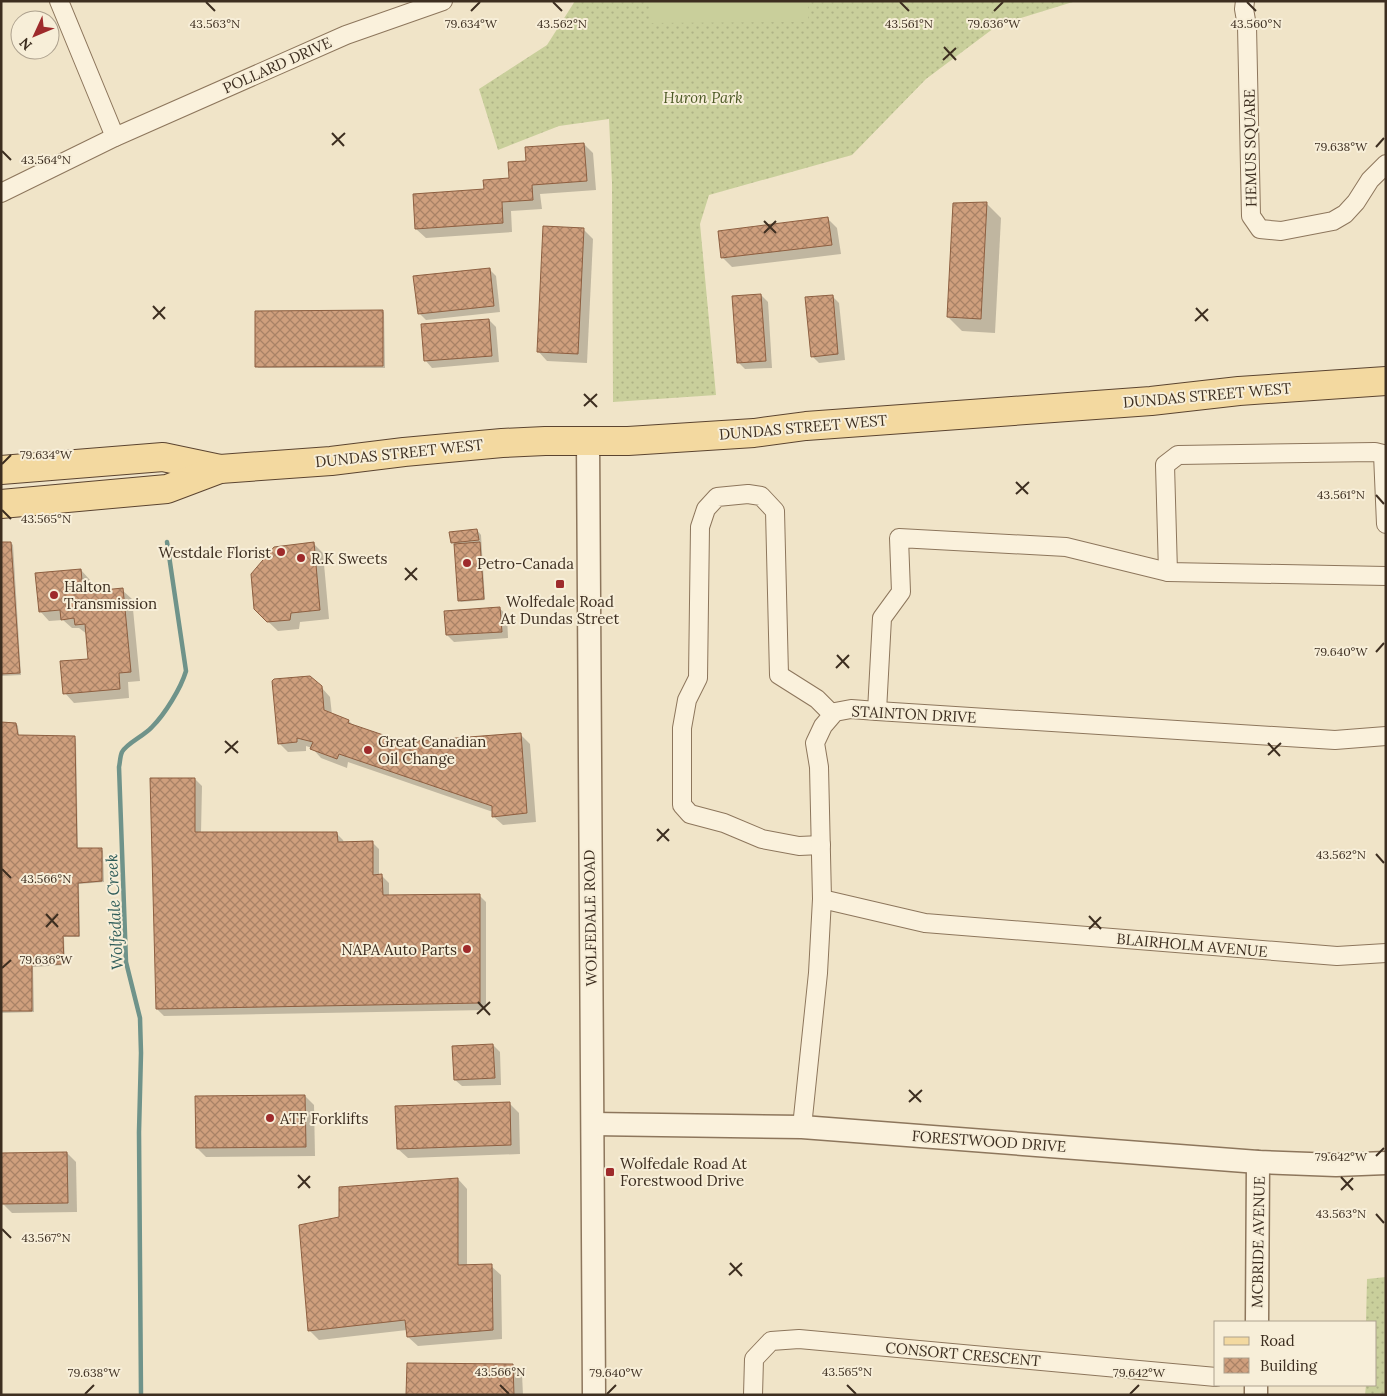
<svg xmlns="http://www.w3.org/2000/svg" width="1387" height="1396" font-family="Lora,serif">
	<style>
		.grass { fill: url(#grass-dots) }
		.pitch { fill: #c9cf9b }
		.shadow { fill: #0003 }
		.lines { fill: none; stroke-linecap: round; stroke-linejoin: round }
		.stream { stroke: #6f938a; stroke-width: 4.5 }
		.building { fill: url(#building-cross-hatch); stroke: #8d5f41 }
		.minor-casing { stroke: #8d765c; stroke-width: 20 }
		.tertiary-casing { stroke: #8d765c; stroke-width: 25 }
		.primary-casing { stroke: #5b4430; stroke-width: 30 }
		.minor { stroke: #faf1dc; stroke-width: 18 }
		.tertiary { stroke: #faf1dc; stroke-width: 22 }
		.primary { stroke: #f3d9a0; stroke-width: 28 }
		.ticks { fill: none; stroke: #3d2e20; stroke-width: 2 }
		.poi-dot { fill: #9e2a2b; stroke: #f7eed8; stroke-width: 2 }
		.labels { text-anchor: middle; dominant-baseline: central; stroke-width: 4; stroke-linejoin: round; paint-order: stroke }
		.street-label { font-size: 15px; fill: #3d2e20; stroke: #f7eed8 }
		.park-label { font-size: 15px; font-style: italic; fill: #4d5a26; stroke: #f7eed8 }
		.poi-label { font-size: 15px; fill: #3d2e20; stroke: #f7eed8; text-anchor: start }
		.water-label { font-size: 16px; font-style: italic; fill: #2f5d5a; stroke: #f7eed8 }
		.ticks-label { font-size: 12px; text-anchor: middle; fill: #3d2e20; stroke: #f7eed8; stroke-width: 4; stroke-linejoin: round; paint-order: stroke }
	</style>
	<defs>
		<pattern id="grass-dots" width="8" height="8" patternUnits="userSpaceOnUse" patternTransform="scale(1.25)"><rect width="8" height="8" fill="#c9cf9b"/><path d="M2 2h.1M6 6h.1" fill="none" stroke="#aeb285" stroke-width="1.8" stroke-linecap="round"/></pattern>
		<pattern id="building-cross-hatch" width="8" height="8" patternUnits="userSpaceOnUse" patternTransform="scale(1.25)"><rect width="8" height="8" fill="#cf9f7d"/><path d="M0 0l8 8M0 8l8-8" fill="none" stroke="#a98266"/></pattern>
	</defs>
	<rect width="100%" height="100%" fill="#f0e4c8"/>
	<g class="grass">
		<polygon points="575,1 1076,1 998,25 926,79 852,155 709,195 700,224 716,395 613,402 612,183 609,119 559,126 498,150 479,89 547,45"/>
		<polygon points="1386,1277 1386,1395 1365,1395 1366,1385 1376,1385 1376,1322 1366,1322 1367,1279"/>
	</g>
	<polygon class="pitch" points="651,1 808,1 808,22 651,23"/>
	<g class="shadow">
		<polygon points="584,144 593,153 596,190 540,194 542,209 511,211 512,232 426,238 416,229 485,190 511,179 527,162"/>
		<polygon points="987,204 1001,218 995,333 962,331 948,317"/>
		<polygon points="828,219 837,228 841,254 732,267 722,257"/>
		<polygon points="584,230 593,239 587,363 547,361 538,351"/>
		<polygon points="489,269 496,276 500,312 426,320 419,313"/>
		<polygon points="761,295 768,302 772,368 745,369 738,362"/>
		<polygon points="832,296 839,303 845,360 819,363 812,356"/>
		<polygon points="383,311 384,313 385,368 258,368 257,366"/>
		<polygon points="489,320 496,327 499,362 432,368 426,361"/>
		<polygon points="477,530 481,535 485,600 461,602 459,600 455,546 452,542"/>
		<polygon points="11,543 13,545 21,675 1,676 1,544"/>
		<polygon points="313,543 323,553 329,619 300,622 299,629 278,631 255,609"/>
		<polygon points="81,570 90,580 91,593 122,590 132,599 140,681 128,682 129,698 74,703 65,693 90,660 87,634 79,628 72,628 63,620 49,621 40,611"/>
		<polygon points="500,609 507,615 508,638 454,642 447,635"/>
		<polygon points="321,687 330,697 332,715 349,721 355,727 404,743 521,735 530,744 536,822 503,825 493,816 493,812 348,762 347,768 321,758 312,748 306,746 306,751 288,752 279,743"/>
		<polygon points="1,724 16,724 18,726 19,736 74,737 76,739 78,849 101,849 103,851 104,882 79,884 80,937 64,937 65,965 33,967 34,1012 1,1013"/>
		<polygon points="195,779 202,786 201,833 336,833 343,840 344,843 372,842 379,849 379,876 382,876 389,883 389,896 479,895 486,902 486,1010 164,1016 157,1009"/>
		<polygon points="493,1045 500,1052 501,1085 462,1086 455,1080"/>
		<polygon points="305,1096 314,1105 315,1156 206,1157 197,1148"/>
		<polygon points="509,1103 519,1113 520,1154 408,1158 398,1149"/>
		<polygon points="67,1153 76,1162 77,1212 12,1213 3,1204"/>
		<polygon points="458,1179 467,1189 467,1266 491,1266 501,1275 502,1339 418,1346 408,1337 407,1330 319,1340 309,1330 340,1218"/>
		<polygon points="513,1365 522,1374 523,1395 407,1395"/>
	</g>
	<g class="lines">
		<path class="stream" d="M141,1395L139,1132L141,1053L140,1018L126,962L119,767C120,763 120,756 122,752C127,743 144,736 152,727C165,714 181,688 186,671L167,542"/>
	</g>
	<g class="building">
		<polygon points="584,143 587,181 532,185 533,200 502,202 503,223 415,229 413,194 484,189 483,180 509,178 508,162 526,161 525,147"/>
		<polygon points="987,202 981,319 947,317 953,203"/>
		<polygon points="828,217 832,245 721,258 718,231"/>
		<polygon points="543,226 584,228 578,354 537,352"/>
		<polygon points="490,268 494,306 418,314 413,276"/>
		<polygon points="761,294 766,361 737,363 732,296"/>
		<polygon points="833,295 838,354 811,357 805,297"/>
		<polygon points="383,310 383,366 255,367 255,311"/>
		<polygon points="489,319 492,356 424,361 421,324"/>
		<polygon points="477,529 479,540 451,543 449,532"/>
		<polygon points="1,542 11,542 20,673 1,674"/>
		<polygon points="314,542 320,610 291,613 290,620 267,622 254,609 251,574 274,547"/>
		<polygon points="480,542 484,599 458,601 454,544"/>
		<polygon points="81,569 83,592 123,588 131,672 119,673 120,689 63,694 60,661 88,659 85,624 75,625 74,618 61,620 60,610 39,612 35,573"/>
		<polygon points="500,607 502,632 446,635 444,611"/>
		<polygon points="310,676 322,686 324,710 349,720 348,723 404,742 521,733 527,813 492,817 492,806 339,754 337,759 310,749 313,742 297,738 297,742 278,744 272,681 274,679"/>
		<polygon points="1,722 16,723 18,735 75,736 77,848 102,848 102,881 78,883 79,936 63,936 64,964 32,965 32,1011 1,1011"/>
		<polygon points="150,778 195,778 195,832 337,832 338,842 373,841 373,875 382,874 383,895 480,894 480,1003 156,1009"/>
		<polygon points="493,1044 495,1078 454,1080 452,1046"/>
		<polygon points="305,1095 306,1147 196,1148 195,1096"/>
		<polygon points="510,1102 511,1145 397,1149 395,1106"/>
		<polygon points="67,1152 68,1203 1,1204 1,1153"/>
		<polygon points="458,1178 458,1265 492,1264 493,1330 407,1337 405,1320 308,1331 299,1225 339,1217 339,1187"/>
		<polygon points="407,1363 513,1364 514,1395 406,1395"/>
	</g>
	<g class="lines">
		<defs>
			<g id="minor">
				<polyline points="59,1 115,137"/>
				<polyline points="1245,1 1244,9 1247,26 1251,216 1260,229 1281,231 1333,221 1345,214 1356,202 1370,180 1386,164"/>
				<polyline points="1,193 115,137 346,35 443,1"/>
				<polyline points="1168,572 1165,465 1178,455 1375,452 1383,454 1386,524"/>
				<polyline points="877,711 882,618 901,592 899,538 1066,547 1168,572 1386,576"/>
				<polyline points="821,845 799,846 762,839 724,823 690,814 682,805 682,728 687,700 698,678 700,527 706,509 717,497 748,494 761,496 775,511 779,675 817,699 832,714"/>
				<polyline points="822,899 925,923 1337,956 1386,953"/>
				<polyline points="802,1127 818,973 822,899 819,767 815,743 823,726 835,712 851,709 877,711 1335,740 1386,736"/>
				<polyline points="753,1395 754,1359 771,1341 799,1339 1216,1377"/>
			</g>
			<g id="tertiary">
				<polyline points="588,441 594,1395"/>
				<polyline points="593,1124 802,1127 1258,1162 1336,1165 1386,1163"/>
				<polyline points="1257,1322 1258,1162"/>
				<polyline points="1256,1385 1256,1395"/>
			</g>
			<g id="primary">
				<polyline points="1,470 163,457 220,469"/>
				<polyline points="1,504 167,489 220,469 331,461 404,452 502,443 545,441 628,441 754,433 806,426 1151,401 1239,391 1386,381"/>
			</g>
		</defs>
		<use href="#minor" class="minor-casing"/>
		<use href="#tertiary" class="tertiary-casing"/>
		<use href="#primary" class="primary-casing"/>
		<use href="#minor" class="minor"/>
		<use href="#tertiary" class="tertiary"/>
		<use href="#primary" class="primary"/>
	</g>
	<path class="ticks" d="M206,2L215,11M553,2L562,11M900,2L909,11M1247,2L1256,11M471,11L480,2M994,11L1003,2M944,47L956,60M943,60L956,48M332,133L344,146M332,145L345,133M1376,147L1384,138M2,151L11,160M764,221L776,233M764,233L776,221M153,306L165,319M1196,308L1208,321M153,319L165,307M1195,321L1208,309M584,394L597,407M584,406L597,394M2,464L11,455M1016,482L1028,494M1016,494L1029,482M1376,495L1384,504M2,510L11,519M405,568L417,580M405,580L417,568M1376,652L1384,643M837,655L849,668M836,668L849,655M225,741L238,753M1268,743L1280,756M225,753L238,741M1268,755L1281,743M657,829L669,841M657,841L669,829M1376,854L1384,863M2,869L11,878M46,914L58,927M1089,916L1101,929M46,927L58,914M1089,929L1101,917M2,968L11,960M478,1002L490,1015M477,1014L490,1002M909,1090L921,1102M909,1102L922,1090M1376,1156L1384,1148M298,1175L310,1188M1341,1177L1353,1190M298,1188L310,1176M1341,1190L1353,1178M1376,1214L1384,1223M2,1229L11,1238M730,1263L742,1276M729,1275L742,1263M500,1385L509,1394M847,1385L856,1394M85,1394L94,1385M607,1394L616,1385M1130,1394L1139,1385"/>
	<g class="poi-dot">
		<circle cx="281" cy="552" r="5"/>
		<circle cx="301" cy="558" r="5"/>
		<circle cx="467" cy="563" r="5"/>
		<rect x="555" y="579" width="10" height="10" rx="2.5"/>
		<circle cx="54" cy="595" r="5"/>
		<circle cx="368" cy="750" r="5"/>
		<circle cx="467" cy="949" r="5"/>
		<circle cx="270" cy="1118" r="5"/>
		<rect x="605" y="1167" width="10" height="10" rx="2.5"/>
	</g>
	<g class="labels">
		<g class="street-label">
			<text transform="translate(277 65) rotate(-24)">POLLARD DRIVE</text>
			<text transform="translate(1250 148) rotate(-91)">HEMUS SQUARE</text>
			<text transform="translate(1207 395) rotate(-5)">DUNDAS STREET WEST</text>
			<text transform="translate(803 427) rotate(-5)">DUNDAS STREET WEST</text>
			<text transform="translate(399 453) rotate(-6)">DUNDAS STREET WEST</text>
			<text transform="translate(914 714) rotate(3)">STAINTON DRIVE</text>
			<text transform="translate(590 918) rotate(-91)">WOLFEDALE ROAD</text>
			<text transform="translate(1192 945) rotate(5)">BLAIRHOLM AVENUE</text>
			<text transform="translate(989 1141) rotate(4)">FORESTWOOD DRIVE</text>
			<text transform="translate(1258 1242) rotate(-89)">MCBRIDE AVENUE</text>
			<text transform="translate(963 1354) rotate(5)">CONSORT CRESCENT</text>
		</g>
		<g class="park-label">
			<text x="703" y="97">Huron Park</text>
		</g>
		<g class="poi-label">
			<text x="271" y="552" text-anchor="end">Westdale Florist</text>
			<text x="311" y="558">R.K Sweets</text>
			<text x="477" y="563">Petro-Canada</text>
			<text x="64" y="586">Halton<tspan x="64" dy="17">Transmission</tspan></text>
			<text x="560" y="601" text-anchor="middle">Wolfedale Road<tspan x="560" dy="17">At Dundas Street</tspan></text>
			<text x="378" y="741">Great Canadian<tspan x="378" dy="17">Oil Change</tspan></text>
			<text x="457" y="949" text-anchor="end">NAPA Auto Parts</text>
			<text x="280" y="1118">ATF Forklifts</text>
			<text x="620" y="1163">Wolfedale Road At<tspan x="620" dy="17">Forestwood Drive</tspan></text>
		</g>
		<g class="water-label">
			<text transform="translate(114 912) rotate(-93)">Wolfedale Creek</text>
		</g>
	</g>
	<g class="ticks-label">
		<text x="471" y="28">79.634°W</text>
		<text x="994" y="28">79.636°W</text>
		<text x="215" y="28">43.563°N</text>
		<text x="562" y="28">43.562°N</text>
		<text x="909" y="28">43.561°N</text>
		<text x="1256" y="28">43.560°N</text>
		<text x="1341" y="151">79.638°W</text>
		<text x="46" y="164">43.564°N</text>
		<text x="46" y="459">79.634°W</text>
		<text x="1341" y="499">43.561°N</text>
		<text x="46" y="523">43.565°N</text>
		<text x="1341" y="656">79.640°W</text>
		<text x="1341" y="859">43.562°N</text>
		<text x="46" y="883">43.566°N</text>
		<text x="46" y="964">79.636°W</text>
		<text x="1341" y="1161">79.642°W</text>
		<text x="1341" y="1218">43.563°N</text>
		<text x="46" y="1242">43.567°N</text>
		<text x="500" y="1376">43.566°N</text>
		<text x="847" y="1376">43.565°N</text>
		<text x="94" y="1377">79.638°W</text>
		<text x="616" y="1377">79.640°W</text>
		<text x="1139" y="1377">79.642°W</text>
	</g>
	<rect width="1387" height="1396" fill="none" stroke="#3d2e20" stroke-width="5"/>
	<rect x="1214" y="1321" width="162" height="65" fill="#f7eed8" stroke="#ada18e"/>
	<rect x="1224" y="1337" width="25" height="8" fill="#f3d9a0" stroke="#ada18e"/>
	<text x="1260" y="1346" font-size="15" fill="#3d2e20">Road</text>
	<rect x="1224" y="1358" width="25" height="15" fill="url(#building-cross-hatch)" stroke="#ada18e"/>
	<text x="1260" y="1371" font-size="15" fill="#3d2e20">Building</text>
	<g transform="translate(35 35) rotate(226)"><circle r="24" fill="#f7eed8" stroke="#ada18e"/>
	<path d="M0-4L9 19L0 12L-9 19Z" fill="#9e2a2b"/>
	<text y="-8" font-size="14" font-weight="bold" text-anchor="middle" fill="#3d2e20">N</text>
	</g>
</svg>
